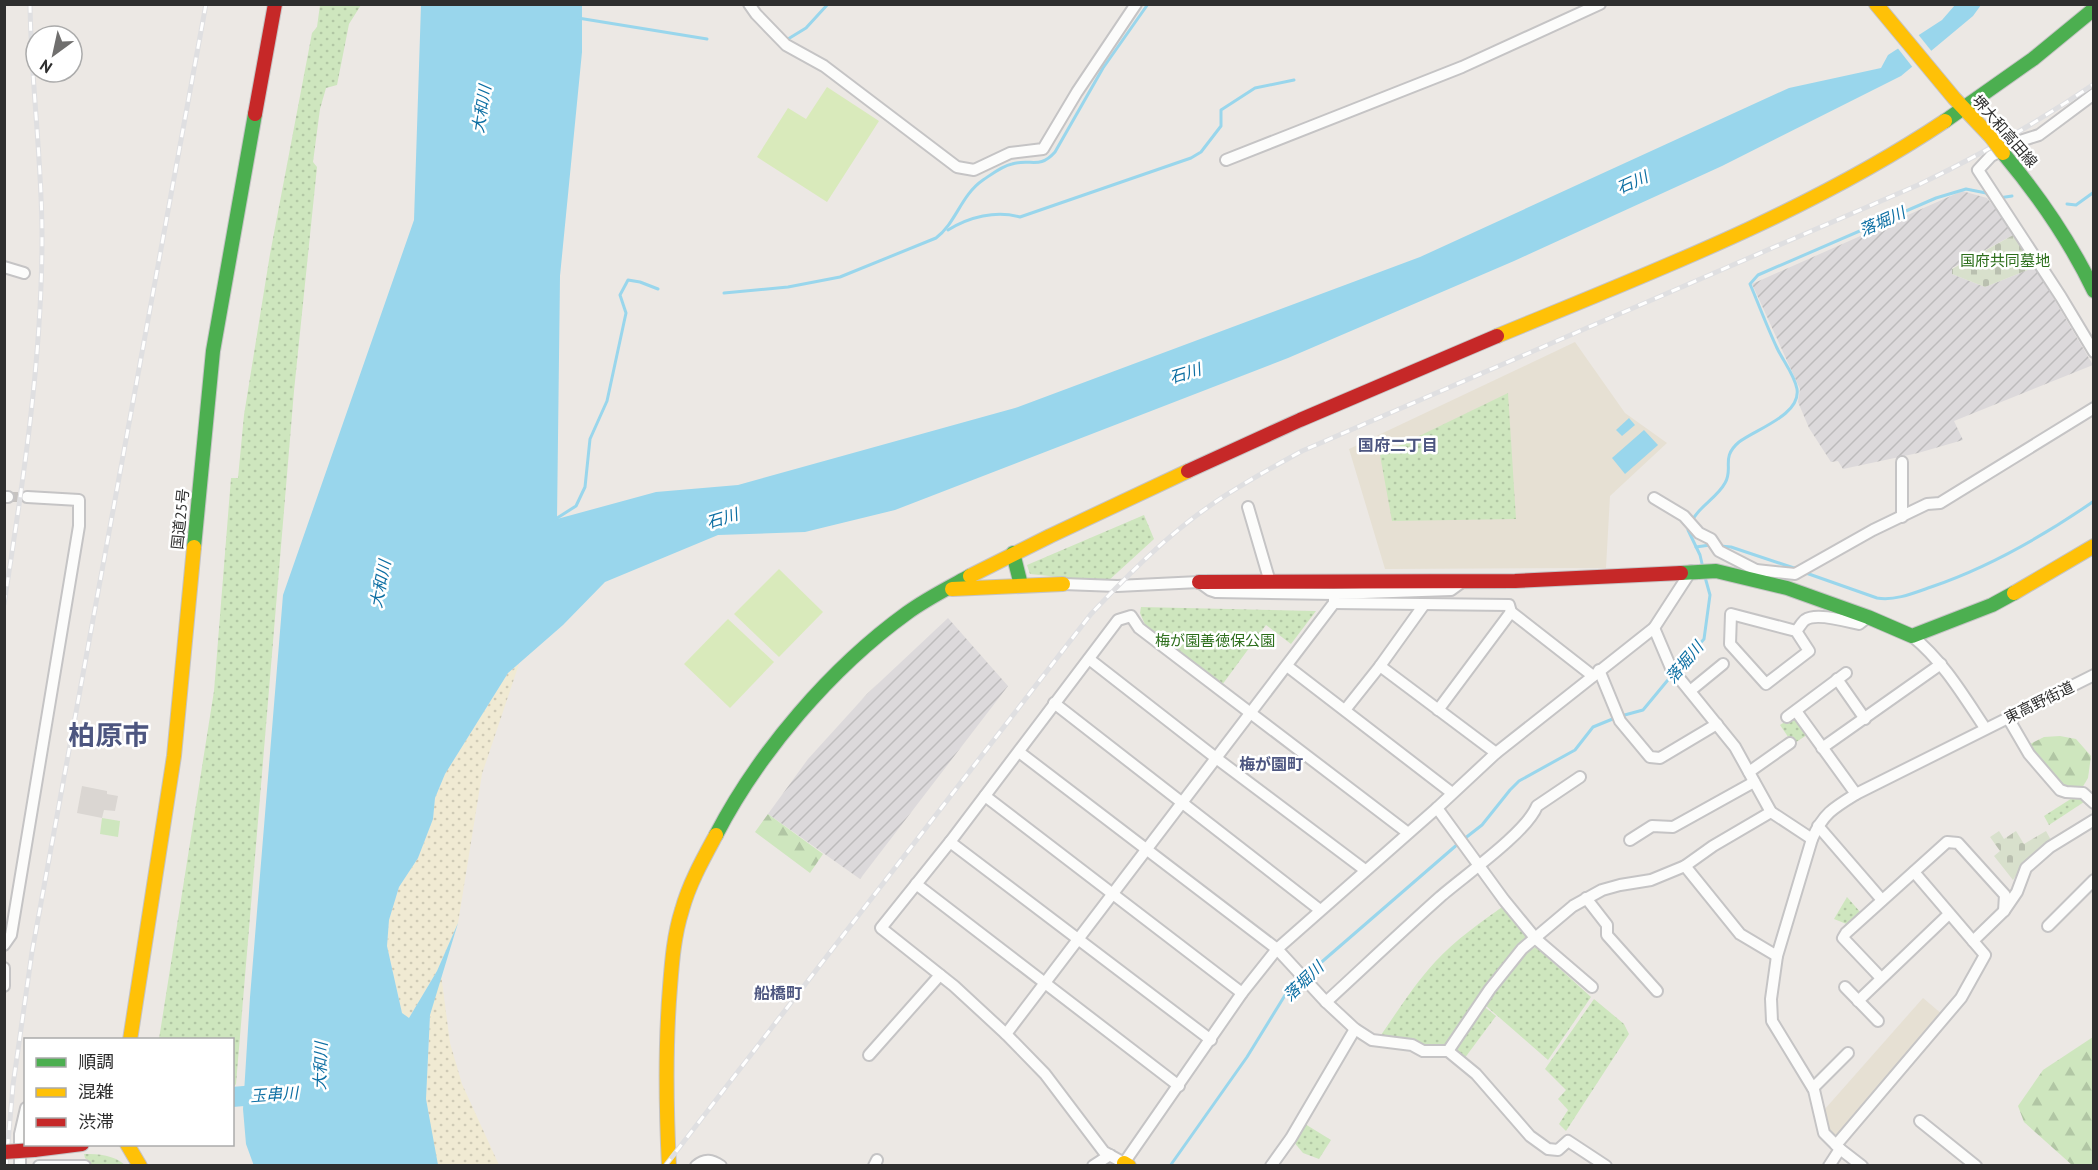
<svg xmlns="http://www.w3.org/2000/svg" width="2098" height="1170" font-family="'PT Sans','Noto Sans JP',sans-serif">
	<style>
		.industrial { fill: url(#industrial-furrows) }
		.education { fill: #e6e0d3 }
		.grass { fill: #cee6be }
		.forest { fill: url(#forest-firs) }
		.sand { fill: url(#sand-dots) }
		.cemetery { fill: url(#cemetery-stones) }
		.park { fill: url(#park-dots) }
		.pitch { fill: #d9eabb }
		.plaza { fill: #dad6d2 }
		.water { fill: #99d6ec }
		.pier { fill: #ece8e4 }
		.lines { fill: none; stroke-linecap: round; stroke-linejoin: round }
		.stream { stroke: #99d6ec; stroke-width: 3 }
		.river { stroke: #99d6ec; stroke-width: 20 }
		.street-tunnel { stroke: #c6c3c0; stroke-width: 10; stroke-dasharray: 10 5; stroke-linecap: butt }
		.street-casing { stroke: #c5c4c5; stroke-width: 14 }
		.fast-casing { stroke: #c5c4c5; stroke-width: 16 }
		.slow-casing { stroke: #c5c4c5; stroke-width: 16 }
		.jam-casing { stroke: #c5c4c5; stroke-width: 16 }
		.street { stroke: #fcfcfb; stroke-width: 10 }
		.fast { stroke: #4caf50; stroke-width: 14 }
		.slow { stroke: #ffc107; stroke-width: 14 }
		.jam { stroke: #c62828; stroke-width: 14 }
		.rail-casing { stroke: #dfdfe1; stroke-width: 5 }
		.rail { stroke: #fff; stroke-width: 3; stroke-dasharray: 9; stroke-linecap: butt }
		.slow-bridge-casing { stroke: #c6c5c4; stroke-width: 16; stroke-linecap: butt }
		.jam-bridge-casing { stroke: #c6c5c4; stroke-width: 16; stroke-linecap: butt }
		.slow-bridge { stroke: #ffc107; stroke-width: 14 }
		.jam-bridge { stroke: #c62828; stroke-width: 14 }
		.labels { text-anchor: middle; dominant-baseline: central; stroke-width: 5; stroke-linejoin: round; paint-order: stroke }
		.street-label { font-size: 15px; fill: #2e2e2e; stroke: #fff }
		.park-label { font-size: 15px; fill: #2c6e1b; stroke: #fff }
		.water-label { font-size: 16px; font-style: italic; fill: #0d6fa3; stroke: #fff }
		.neighbourhood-label { font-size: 16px; font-weight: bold; fill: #4d5680; stroke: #fff }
		.town-label { font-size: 27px; font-weight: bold; fill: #4d5680; stroke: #fff }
	</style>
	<defs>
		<pattern id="industrial-furrows" width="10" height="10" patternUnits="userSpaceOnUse" patternTransform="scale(1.5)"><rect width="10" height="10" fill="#dcd9db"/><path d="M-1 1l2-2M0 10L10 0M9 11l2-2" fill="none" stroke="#bdbbbc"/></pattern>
		<pattern id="forest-firs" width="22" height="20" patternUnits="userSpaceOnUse" patternTransform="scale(1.5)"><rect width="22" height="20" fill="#cee6be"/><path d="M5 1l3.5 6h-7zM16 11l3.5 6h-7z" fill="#b1c6a4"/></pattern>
		<pattern id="sand-dots" width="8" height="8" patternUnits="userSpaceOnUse" patternTransform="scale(1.5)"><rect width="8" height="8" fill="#f0ead3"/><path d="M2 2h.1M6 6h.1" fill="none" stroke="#cec9b5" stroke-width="1.8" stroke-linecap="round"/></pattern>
		<pattern id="cemetery-stones" width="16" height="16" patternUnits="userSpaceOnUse" patternTransform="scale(1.5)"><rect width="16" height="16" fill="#d8e0cc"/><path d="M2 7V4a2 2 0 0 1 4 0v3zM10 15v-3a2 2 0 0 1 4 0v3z" fill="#bac0b0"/></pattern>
		<pattern id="park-dots" width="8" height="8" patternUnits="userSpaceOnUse" patternTransform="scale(1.5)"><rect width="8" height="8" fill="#cee6be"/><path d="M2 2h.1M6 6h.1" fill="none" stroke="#b1c6a4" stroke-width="1.8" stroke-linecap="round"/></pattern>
	</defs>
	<rect width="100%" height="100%" fill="#ece8e4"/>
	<g class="industrial">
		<polygon points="1962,191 1987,198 2015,234 1952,268 1952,274 1985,287 2035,267 2093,365 1954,421 1963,440 1918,453 1843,469 1838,461 1831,462 1809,428 1798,402 1800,389 1752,284"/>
		<polygon points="948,618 1008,686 860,879 768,814 808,759 867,694"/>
	</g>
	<g class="education">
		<polygon points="1575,342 1625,413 1667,443 1610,496 1606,568 1385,569 1349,449"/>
		<polygon points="1923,998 1943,1015 1835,1138 1829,1133 1825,1109"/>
	</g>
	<polygon class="grass" points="102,818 120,821 118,837 100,834"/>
	<g class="forest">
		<polygon points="2060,736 2076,739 2091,756 2088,778 2082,788 2063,787 2028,745 2044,737"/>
		<polygon points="768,814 823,854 810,873 755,832"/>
		<polygon points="2093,1037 2093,1165 2072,1165 2024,1122 2018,1106 2043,1070"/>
	</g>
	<g class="sand">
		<polygon points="519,664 482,774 458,923 437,971 409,1018 402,1013 387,946 389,920 399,887 418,858 433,819 435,798 445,774 508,673"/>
		<polygon points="441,974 450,1043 462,1084 499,1165 438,1166 437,1164 426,1099 430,1015"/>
	</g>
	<g class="cemetery">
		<polygon points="2015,234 2035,267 1985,287 1952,274 1952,269"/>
		<path d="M1999,831L2004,839L2016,831L2024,844L2046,831L2052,842C2037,853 2024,863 2013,880L1994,856L2000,851L1990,837Z"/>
	</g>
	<g class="park">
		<polygon points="320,5 361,5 349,24 337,85 326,88 320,109 313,162 317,167 294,391 236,1084 233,1088 232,1040 159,1039 214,691 231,478 238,478 244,415 270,254 312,33 317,27"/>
		<polygon points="1508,393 1516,519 1392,521 1380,455"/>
		<polygon points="1144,515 1154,539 1107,582 1030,574 1027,565"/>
		<polygon points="1141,607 1316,611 1291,644 1266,625 1222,685 1146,627 1140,613"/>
		<polygon points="1794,716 1807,735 1793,744 1780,725"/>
		<polygon points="2077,795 2087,800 2049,825 2044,816"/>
		<polygon points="1847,897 1861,913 1849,925 1834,919"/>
		<path d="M1505,905L1531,937L1447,1046L1432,1048L1379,1038C1397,1012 1414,985 1435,962C1455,940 1481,922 1505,905Z"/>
		<polygon points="1536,947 1591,997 1548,1060 1485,1005 1523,954"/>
		<polygon points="1594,999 1624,1024 1629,1034 1566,1131 1559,1124 1568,1110 1558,1099 1566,1090 1545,1069"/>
		<polygon points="1482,1005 1496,1016 1464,1059 1452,1050"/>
		<polygon points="1305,1124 1331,1140 1319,1159 1303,1153 1293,1141"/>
		<path d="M84,1154C99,1154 114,1155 125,1165H92L85,1158Z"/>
	</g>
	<g class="pitch">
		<polygon points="827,87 879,121 827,202 757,157 788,108 806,119"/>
		<polygon points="779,569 823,612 779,657 734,614"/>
		<polygon points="728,619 774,662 730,708 684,664"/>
	</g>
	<polygon class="plaza" points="82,786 107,791 107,794 118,796 115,811 104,810 102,818 77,813"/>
	<g class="water">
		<polygon points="421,5 582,5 582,52 560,276 557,519 656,492 738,485 1015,408 1420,257 1789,88 1881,68 1888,55 1942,20 1955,5 1981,5 1973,16 1901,76 1722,166 1514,261 1288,358 895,510 805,532 718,535 605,582 563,625 508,673 445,774 435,798 433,819 418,858 399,887 389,920 387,946 402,1013 409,1018 437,971 458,923 430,1015 426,1099 438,1165 254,1166 246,1144 243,1109 250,997 283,595 414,220"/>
		<polygon points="1629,418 1635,425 1622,436 1616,430"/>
		<polygon points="1644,430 1658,445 1625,474 1612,458"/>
	</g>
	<polygon class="pier" points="1917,33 1933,53 1914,69 1896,46"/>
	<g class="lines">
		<g class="stream">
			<polyline points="578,18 707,39"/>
			<polyline points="788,39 806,28 828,4"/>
			<polyline points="1999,198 2012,196"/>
			<polyline points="2067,204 2076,205 2094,192"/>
			<path d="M948,230C969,217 996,210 1020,217L1191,158L1201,152L1221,126V110L1255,88L1294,80"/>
			<path d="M724,293L788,287L840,277L936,238C956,223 961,195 983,180C992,174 1002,166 1012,164C1031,158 1039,170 1055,152L1103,68L1148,4"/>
			<polyline points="554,520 576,506 585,487 590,439 607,401 626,313 620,295 628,280 640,282 658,289"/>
			<path d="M1692,521C1699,506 1717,498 1725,483C1734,468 1720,458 1739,442C1756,429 1801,415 1797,389C1794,374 1783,361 1777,348C1767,327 1759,305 1750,284L1758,275L1936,198L1966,189L1986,193L1992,199"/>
			<polyline points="1689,527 1688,530 1700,555 1703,568"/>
			<polyline points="1720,546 1731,547 1797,569"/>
			<polyline points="1696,547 1710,545"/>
			<path d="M1806,573L1877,598C1895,601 1914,593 1931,587C1990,567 2042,537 2094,501"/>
			<polyline points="1677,670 1704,639 1710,595 1705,577"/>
			<polyline points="1621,716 1643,710 1672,675"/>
			<polyline points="1464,839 1482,825 1510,790 1519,781 1575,750 1593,727 1615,718"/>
			<polyline points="1170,1166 1247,1057 1287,992 1459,843"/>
		</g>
		<polyline class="river" points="232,1097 268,1094"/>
		<polyline class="street-tunnel" points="8,497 27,497"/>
		<defs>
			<g id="street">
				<polyline points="749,4 756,14 786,45 824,66 957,167 974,170 1010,153 1043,149 1077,92 1136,4"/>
				<polyline points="2094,94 2039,135 2020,141 1991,156 1978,170 2061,297 2094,352"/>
				<polyline points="1226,160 1462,67 1600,4"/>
				<polyline points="4,267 24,273"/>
				<polyline points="1902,462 1902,517"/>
				<polyline points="4,497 8,497"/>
				<polyline points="1654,498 1684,516 1699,533 1711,539 1719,551 1756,570"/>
				<polyline points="1248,507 1270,582"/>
				<polyline points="1754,580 1756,570 1795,574 1873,530 1927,504 1940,503 2094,408"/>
				<polyline points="1063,584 1117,586 1199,582 1210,590 1216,592 1334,594 1451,590 1462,582"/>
				<polyline points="1334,599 1334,603 1509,605 1511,612 1593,676"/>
				<polygon points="1731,614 1796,631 1809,651 1766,684 1730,644"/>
				<polyline points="1654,628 1671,668 1735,747 1771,812 1812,839"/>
				<path d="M1796,631C1799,628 1802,622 1805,620C1816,612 1846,621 1859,624L1868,617"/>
				<path d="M1912,636C1943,661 1963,695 1985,728"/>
				<polyline points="1089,659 1216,758 1365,870"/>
				<polyline points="1287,666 1452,793"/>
				<polyline points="1380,666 1496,753"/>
				<polyline points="1599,670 1620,721 1650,757 1660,758 1717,724"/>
				<polyline points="1837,679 1865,719"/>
				<polyline points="1690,691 1723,664"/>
				<polyline points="1054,703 1320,910"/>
				<polyline points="1345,710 1380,666 1423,606"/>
				<polyline points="1438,710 1511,612"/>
				<polyline points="1796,711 1856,794"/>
				<polyline points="1787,717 1846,673"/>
				<polyline points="2008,718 2029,754 2060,790 2066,792 2083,793 2094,803"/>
				<polyline points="1822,748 1941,664"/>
				<polyline points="1019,752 1277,949 1326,1002 1355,1029 1372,1040 1412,1045 1423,1051 1448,1051 1476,1074 1530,1136 1548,1149 1558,1150 1568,1141 1606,1166"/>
				<polyline points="1749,772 1790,743"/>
				<polyline points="985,796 1242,993"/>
				<polyline points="1437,808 1504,900 1536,939 1592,987"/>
				<polyline points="1818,826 1882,900"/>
				<polyline points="1408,833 1139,628 1131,616 1118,620 950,842 881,928 954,986 1006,1034 1045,1074 1104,1152 1124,1163 1242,993 1277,949 1437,808 1496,753 1654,628 1691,571"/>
				<polyline points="1630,840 1652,826 1673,827 1754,782"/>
				<polyline points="950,842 1211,1040"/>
				<polyline points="1685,866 1740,934 1777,956"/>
				<polyline points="1914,872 1973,941"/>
				<polyline points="916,884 1179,1086"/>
				<polyline points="1586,898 1607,925 1607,935 1657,991"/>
				<polyline points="2048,926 2094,880"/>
				<polyline points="4,945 11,935 79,526 79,500 27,497"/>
				<polyline points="4,968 4,986"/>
				<polyline points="1881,978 1843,938 1846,933 1947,842 1958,843 2005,895 2004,911"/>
				<polyline points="1845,987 1878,1021"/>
				<polyline points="1858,1001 1949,914"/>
				<path d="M1326,1002C1364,967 1402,931 1440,897C1464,876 1526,833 1537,806L1580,777"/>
				<polyline points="1006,1034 1334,603"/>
				<polyline points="1448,1051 1490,989 1522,949 1573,906 1602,890 1620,885 1651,880 1685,866 1713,846 1771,812"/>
				<polyline points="869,1055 940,975"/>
				<polyline points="1813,1088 1848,1053"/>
				<polyline points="1920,1121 1976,1166"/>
				<polyline points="1836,1145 1961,998 1985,955 1973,941 2004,911 2017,892 2026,868 2050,847 2094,820"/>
				<polyline points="20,1166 20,1134 26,1108"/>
				<polyline points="39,1166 85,1166"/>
				<path d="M696,1166C705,1158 712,1160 721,1166"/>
				<polyline points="874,1166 877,1160"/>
				<polyline points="1093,1166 1110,1155"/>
				<polyline points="1271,1166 1291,1138 1355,1029"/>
				<polyline points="1829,1166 1840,1149"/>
				<path d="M1862,1166L1840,1149L1824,1133L1814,1090L1772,1021L1771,999L1777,956L1812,839C1823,814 1833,808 1856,794L2094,675"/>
			</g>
			<g id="fast">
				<polyline points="1945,121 2033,59 2094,9"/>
				<path d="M2003,153C2039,196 2070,241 2094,291"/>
				<polyline points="194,547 213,351 255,114"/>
				<polyline points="1013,553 1021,585"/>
				<polyline points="1681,573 1716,571 1787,588 1868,617 1912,636 1992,605 2014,593"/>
				<path d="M716,835C759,752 831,668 907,613C926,599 948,588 970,576"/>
			</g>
			<g id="slow">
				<polyline points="1876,4 1954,98 1991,137"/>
				<path d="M1497,336C1650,273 1807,213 1945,121"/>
				<polyline points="970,576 1050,536 1188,471"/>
				<polyline points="952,589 1063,584"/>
				<polyline points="2014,593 2094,546"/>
				<polyline points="130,1040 174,756 194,547"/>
				<polyline points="127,1144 140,1166"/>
				<polyline points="1124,1163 1129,1166"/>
				<path d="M669,1166C666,1106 665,1047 670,987C672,961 674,935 682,910C689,884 703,859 716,835"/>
			</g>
			<g id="jam">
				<polyline points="255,114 275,4"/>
				<polyline points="1188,471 1300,420 1497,336"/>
				<polyline points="1199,582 1515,581 1681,573"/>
				<polyline points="34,1150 82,1144"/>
			</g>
		</defs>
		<use href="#street" class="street-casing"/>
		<use href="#fast" class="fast-casing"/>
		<use href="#slow" class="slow-casing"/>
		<use href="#jam" class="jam-casing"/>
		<use href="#street" class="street"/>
		<use href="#fast" class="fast"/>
		<use href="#slow" class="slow"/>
		<use href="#jam" class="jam"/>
		<defs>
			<g id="rail">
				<path d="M4,604C23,483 42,360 42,237C42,159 31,82 30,4"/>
				<polyline points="6,1166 13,1085 32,952 206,4"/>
				<path d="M665,1166L1091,614C1128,575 1166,536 1211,505C1240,485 1271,468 1302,451L1918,185C1979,156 2038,122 2094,84"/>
			</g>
		</defs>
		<use href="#rail" class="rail-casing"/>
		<use href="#rail" class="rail"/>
		<defs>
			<polyline id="slow-bridge" points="1991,137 2003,153"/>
			<polyline id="jam-bridge" points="4,1152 34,1150"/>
		</defs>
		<use href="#slow-bridge" class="slow-bridge-casing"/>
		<use href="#jam-bridge" class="jam-bridge-casing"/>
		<use href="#slow-bridge" class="slow-bridge"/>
		<use href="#jam-bridge" class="jam-bridge"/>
	</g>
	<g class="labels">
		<g class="street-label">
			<text transform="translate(2005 131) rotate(49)">堺大和高田線</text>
			<text transform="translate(180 519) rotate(-84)">国道25号</text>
			<text transform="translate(2039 702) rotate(-26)">東高野街道</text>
		</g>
		<g class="park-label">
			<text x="2005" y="260">国府共同墓地</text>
			<text x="1215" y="640">梅が園善徳保公園</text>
		</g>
		<g class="water-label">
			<text transform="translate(481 109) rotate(-81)">大和川</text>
			<text transform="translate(1632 182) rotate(-24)">石川</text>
			<text transform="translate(1882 221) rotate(-24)">落堀川</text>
			<text transform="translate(1185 373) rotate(-17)">石川</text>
			<text transform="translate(722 518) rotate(-17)">石川</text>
			<text transform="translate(380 584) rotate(-79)">大和川</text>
			<text transform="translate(1684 662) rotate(-50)">落堀川</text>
			<text transform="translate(1303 981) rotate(-44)">落堀川</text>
			<text transform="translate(320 1066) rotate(-88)">大和川</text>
			<text transform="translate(274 1094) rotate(-4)">玉串川</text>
		</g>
		<g class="neighbourhood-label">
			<text x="1398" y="445">国府二丁目</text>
			<text x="1271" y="764">梅が園町</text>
			<text x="778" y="993">船橋町</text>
		</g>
		<g class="town-label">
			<text x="109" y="735">柏原市</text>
		</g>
	</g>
	<rect width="2098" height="1170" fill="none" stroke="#2e2e2e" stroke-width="12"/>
	<rect x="24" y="1038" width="210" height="108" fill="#ffffff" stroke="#ababab" stroke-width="1.5"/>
	<rect x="36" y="1058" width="30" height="9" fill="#4caf50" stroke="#ababab" stroke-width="1.5"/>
	<text x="78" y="1068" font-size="18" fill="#2e2e2e">順調</text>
	<rect x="36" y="1088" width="30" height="9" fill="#ffc107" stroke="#ababab" stroke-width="1.5"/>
	<text x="78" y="1098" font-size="18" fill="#2e2e2e">混雑</text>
	<rect x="36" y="1118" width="30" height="9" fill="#c62828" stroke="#ababab" stroke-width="1.5"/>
	<text x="78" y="1128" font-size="18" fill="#2e2e2e">渋滞</text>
	<g transform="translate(54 54) rotate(213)"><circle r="28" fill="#ffffff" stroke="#ababab" stroke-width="1.5"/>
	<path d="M0-4.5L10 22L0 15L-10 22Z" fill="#706f6e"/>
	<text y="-9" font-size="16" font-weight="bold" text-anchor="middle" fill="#2e2e2e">N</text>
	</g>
</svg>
